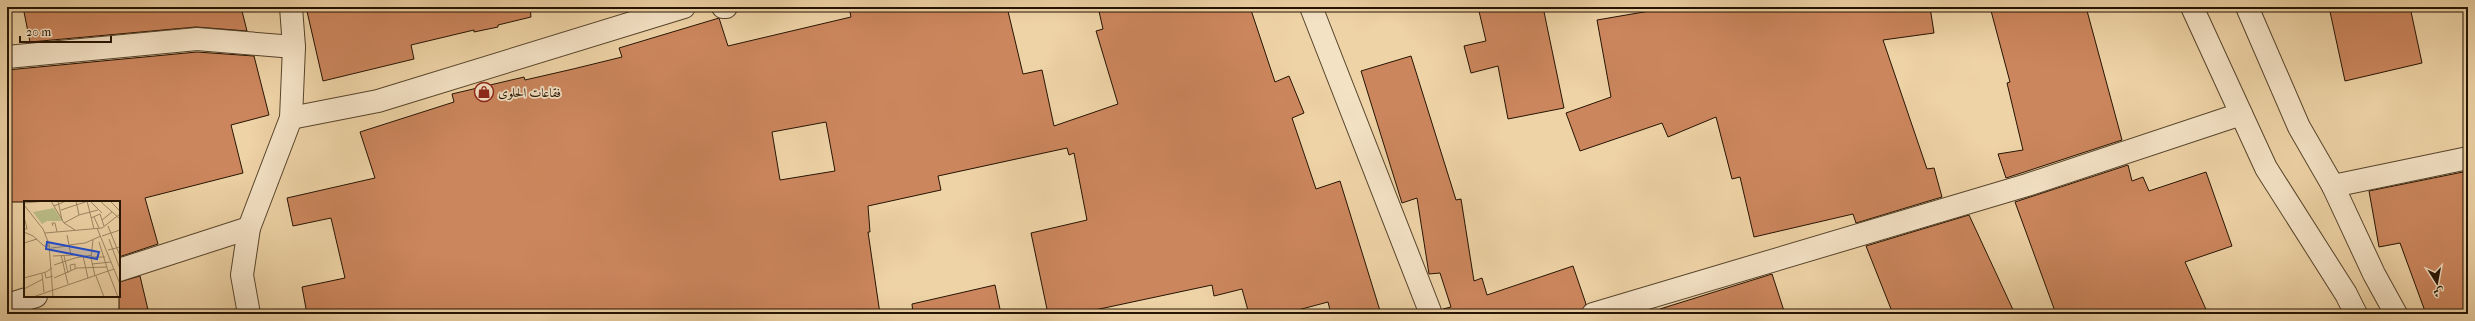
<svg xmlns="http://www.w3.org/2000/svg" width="2475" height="321" font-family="'IM FELL French Canon',Amiri,serif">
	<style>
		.building { fill: #cc865d; stroke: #251402; fill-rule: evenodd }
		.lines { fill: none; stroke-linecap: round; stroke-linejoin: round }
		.minor-casing { stroke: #57442b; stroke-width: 24 }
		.minor { stroke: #f4e2c5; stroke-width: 22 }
		.labels { text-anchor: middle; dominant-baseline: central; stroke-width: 3.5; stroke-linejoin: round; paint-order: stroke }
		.poi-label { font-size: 13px; fill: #251402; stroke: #f4e2c5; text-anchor: start }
		.inset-road { fill: none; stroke: #9e8764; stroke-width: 1 }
		.view { fill: #1d4ed8; fill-opacity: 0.15; stroke: #1d4ed8; stroke-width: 2 }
		.inset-edge { fill: none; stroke: #251402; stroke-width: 2 }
	</style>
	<rect width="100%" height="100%" fill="#eed3a6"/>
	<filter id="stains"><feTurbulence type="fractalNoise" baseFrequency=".005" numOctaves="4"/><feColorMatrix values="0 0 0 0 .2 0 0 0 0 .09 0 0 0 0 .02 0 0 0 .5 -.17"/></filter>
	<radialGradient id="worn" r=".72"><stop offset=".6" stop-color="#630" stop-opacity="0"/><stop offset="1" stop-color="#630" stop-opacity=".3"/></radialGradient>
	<g class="building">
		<polygon points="23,7 241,7 247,31 196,27 30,42"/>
		<polygon points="306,7 530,7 531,17 498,25 498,27 474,32 474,30 411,45 414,59 323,81"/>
		<path d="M849,7H1007L1023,74L1042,70L1054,126L1118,104L1096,31L1103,29L1098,7H1250L1275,82L1289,76L1304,113L1292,118L1316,189L1340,181L1381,314H1331L1328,302L1283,314H1249L1242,289L1214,296L1212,285L1076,314H1048L1031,233L1087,220L1074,153L1069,155L1067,148L938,176L941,190L868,206L870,232H868L880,314H307L302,287L345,278L331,218L293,226L287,198L375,178L360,132L454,102L452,94L524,77L525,80L573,69L622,57L619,48L719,18L728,46L851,17ZM826,122L835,171L780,180L772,132Z"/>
		<polygon points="1478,7 1543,7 1564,108 1508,119 1498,66 1471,73 1464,46 1486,41"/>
		<polygon points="1673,7 1930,7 1934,33 1883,40 1927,169 1934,168 1942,197 1856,223 1853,214 1754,237 1740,177 1732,179 1716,117 1668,137 1662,123 1580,151 1566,113 1611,97 1597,20"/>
		<polygon points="1990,7 2086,7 2122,140 2006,178 1998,154 2023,150 2007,83 2010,82"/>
		<polygon points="2329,7 2410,7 2422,63 2345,81"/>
		<polygon points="197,52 254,56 269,115 231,125 243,173 145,198 158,244 119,257 119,202 7,202 7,70"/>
		<polygon points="1411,56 1456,200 1461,199 1474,281 1482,278 1487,295 1573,266 1586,304 1581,314 1444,314 1443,309 1451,307 1440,273 1429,274 1417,198 1402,203 1361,71"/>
		<polygon points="2128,165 2132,181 2143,177 2149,191 2206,172 2232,246 2185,262 2208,314 2056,314 2015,202"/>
		<polygon points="2468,171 2468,309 2455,314 2426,314 2400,243 2379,247 2369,191"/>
		<polygon points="1969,215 2015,314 1893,314 1866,246"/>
		<polygon points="1772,274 1785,314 1661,314 1660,309"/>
		<polygon points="140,276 149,314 119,314 119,282"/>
		<polygon points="995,285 1001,314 913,314 912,304"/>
	</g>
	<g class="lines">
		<defs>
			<g id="minor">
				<polyline points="723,7 726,7"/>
				<polyline points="1311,7 1431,314"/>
				<polyline points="2192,7 2266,168 2346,294 2356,314"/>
				<polyline points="2247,7 2299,127 2333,186 2374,274 2396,314"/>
				<polyline points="7,57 197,39 294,47"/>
				<polyline points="291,118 378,101 684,7"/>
				<polyline points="2333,186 2468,158"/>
				<polyline points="119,270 249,228"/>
				<polyline points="7,305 36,296"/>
				<polyline points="249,314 242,275 249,228 291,118 294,47 291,7"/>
				<polyline points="1593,314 2027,185 2241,114"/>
			</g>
		</defs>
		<use href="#minor" class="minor-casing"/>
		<use href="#minor" class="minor"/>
	</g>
	<defs>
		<symbol id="shop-ring" viewBox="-11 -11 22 22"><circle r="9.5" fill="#f4e2c5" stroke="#8f2418" stroke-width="1.5"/><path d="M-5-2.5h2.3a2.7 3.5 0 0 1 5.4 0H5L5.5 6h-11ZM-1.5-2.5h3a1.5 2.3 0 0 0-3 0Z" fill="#8f2418"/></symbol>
	</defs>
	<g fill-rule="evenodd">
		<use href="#shop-ring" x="473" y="81" width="22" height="22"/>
	</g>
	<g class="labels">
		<g class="poi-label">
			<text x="498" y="92">فقاعات الحلوى</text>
		</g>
	</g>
	<g transform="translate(24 201)">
		<rect width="96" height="96" fill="#eed3a6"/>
		<path d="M30,7L38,20H23L18,23L9,11Z" fill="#babc86"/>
		<path class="inset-road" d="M27,0L40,22L51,29M34,0L38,19M52,0L55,14M63,0L70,28M66,0L78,12M76,0L96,18M86,0L96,10M0,2L22,0M0,4L19,28L25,43L29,96M30,5L42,0M37,9L64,0M70,16L75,27M67,17L76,13L80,25M78,19L88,11M40,22L55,14L74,9M29,25L28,22H31L33,31M84,25L96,55M73,27L96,83M0,28H3L1,19M0,31L9,35L20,45H26M21,32L78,27L96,13M43,34L47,54M78,35L96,29M85,38L96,68M69,39L67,57L71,75M75,41L84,70M0,42L13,38M45,44L61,42L77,35M27,47L45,45M84,49L96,46M37,54L44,83M29,55L50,54M40,55L44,72M59,55L64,77M67,56H81M68,63L87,61M30,64L51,57L68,54M47,70L46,64L51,63V68M84,70L94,96M21,72L22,77L29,75M18,73L20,91M72,75L80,96M0,77L22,71L28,67M30,77L53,67L83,66M0,88L19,78M9,96L90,68"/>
		<path class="view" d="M23,41L75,51L73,58L22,48Z"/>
		<rect width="96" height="96" class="inset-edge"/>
	</g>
	<rect width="2475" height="321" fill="none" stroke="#eed3a6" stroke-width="24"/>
	<rect x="8" y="8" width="2459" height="305" fill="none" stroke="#251402" stroke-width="2"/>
	<rect x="12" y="12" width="2451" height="297" fill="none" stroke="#251402"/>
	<g transform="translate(2437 283) rotate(169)" stroke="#f4e2c5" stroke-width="3" paint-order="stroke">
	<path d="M0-3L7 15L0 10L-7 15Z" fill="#251402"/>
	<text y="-6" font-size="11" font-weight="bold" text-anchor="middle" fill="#251402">ش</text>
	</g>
	<path d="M20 36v6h91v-6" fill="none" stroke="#251402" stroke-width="2"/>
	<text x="26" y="36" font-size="12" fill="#251402" stroke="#f4e2c5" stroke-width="3" paint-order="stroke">20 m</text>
	<rect width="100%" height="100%" filter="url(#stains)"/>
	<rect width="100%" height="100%" fill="url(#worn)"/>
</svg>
